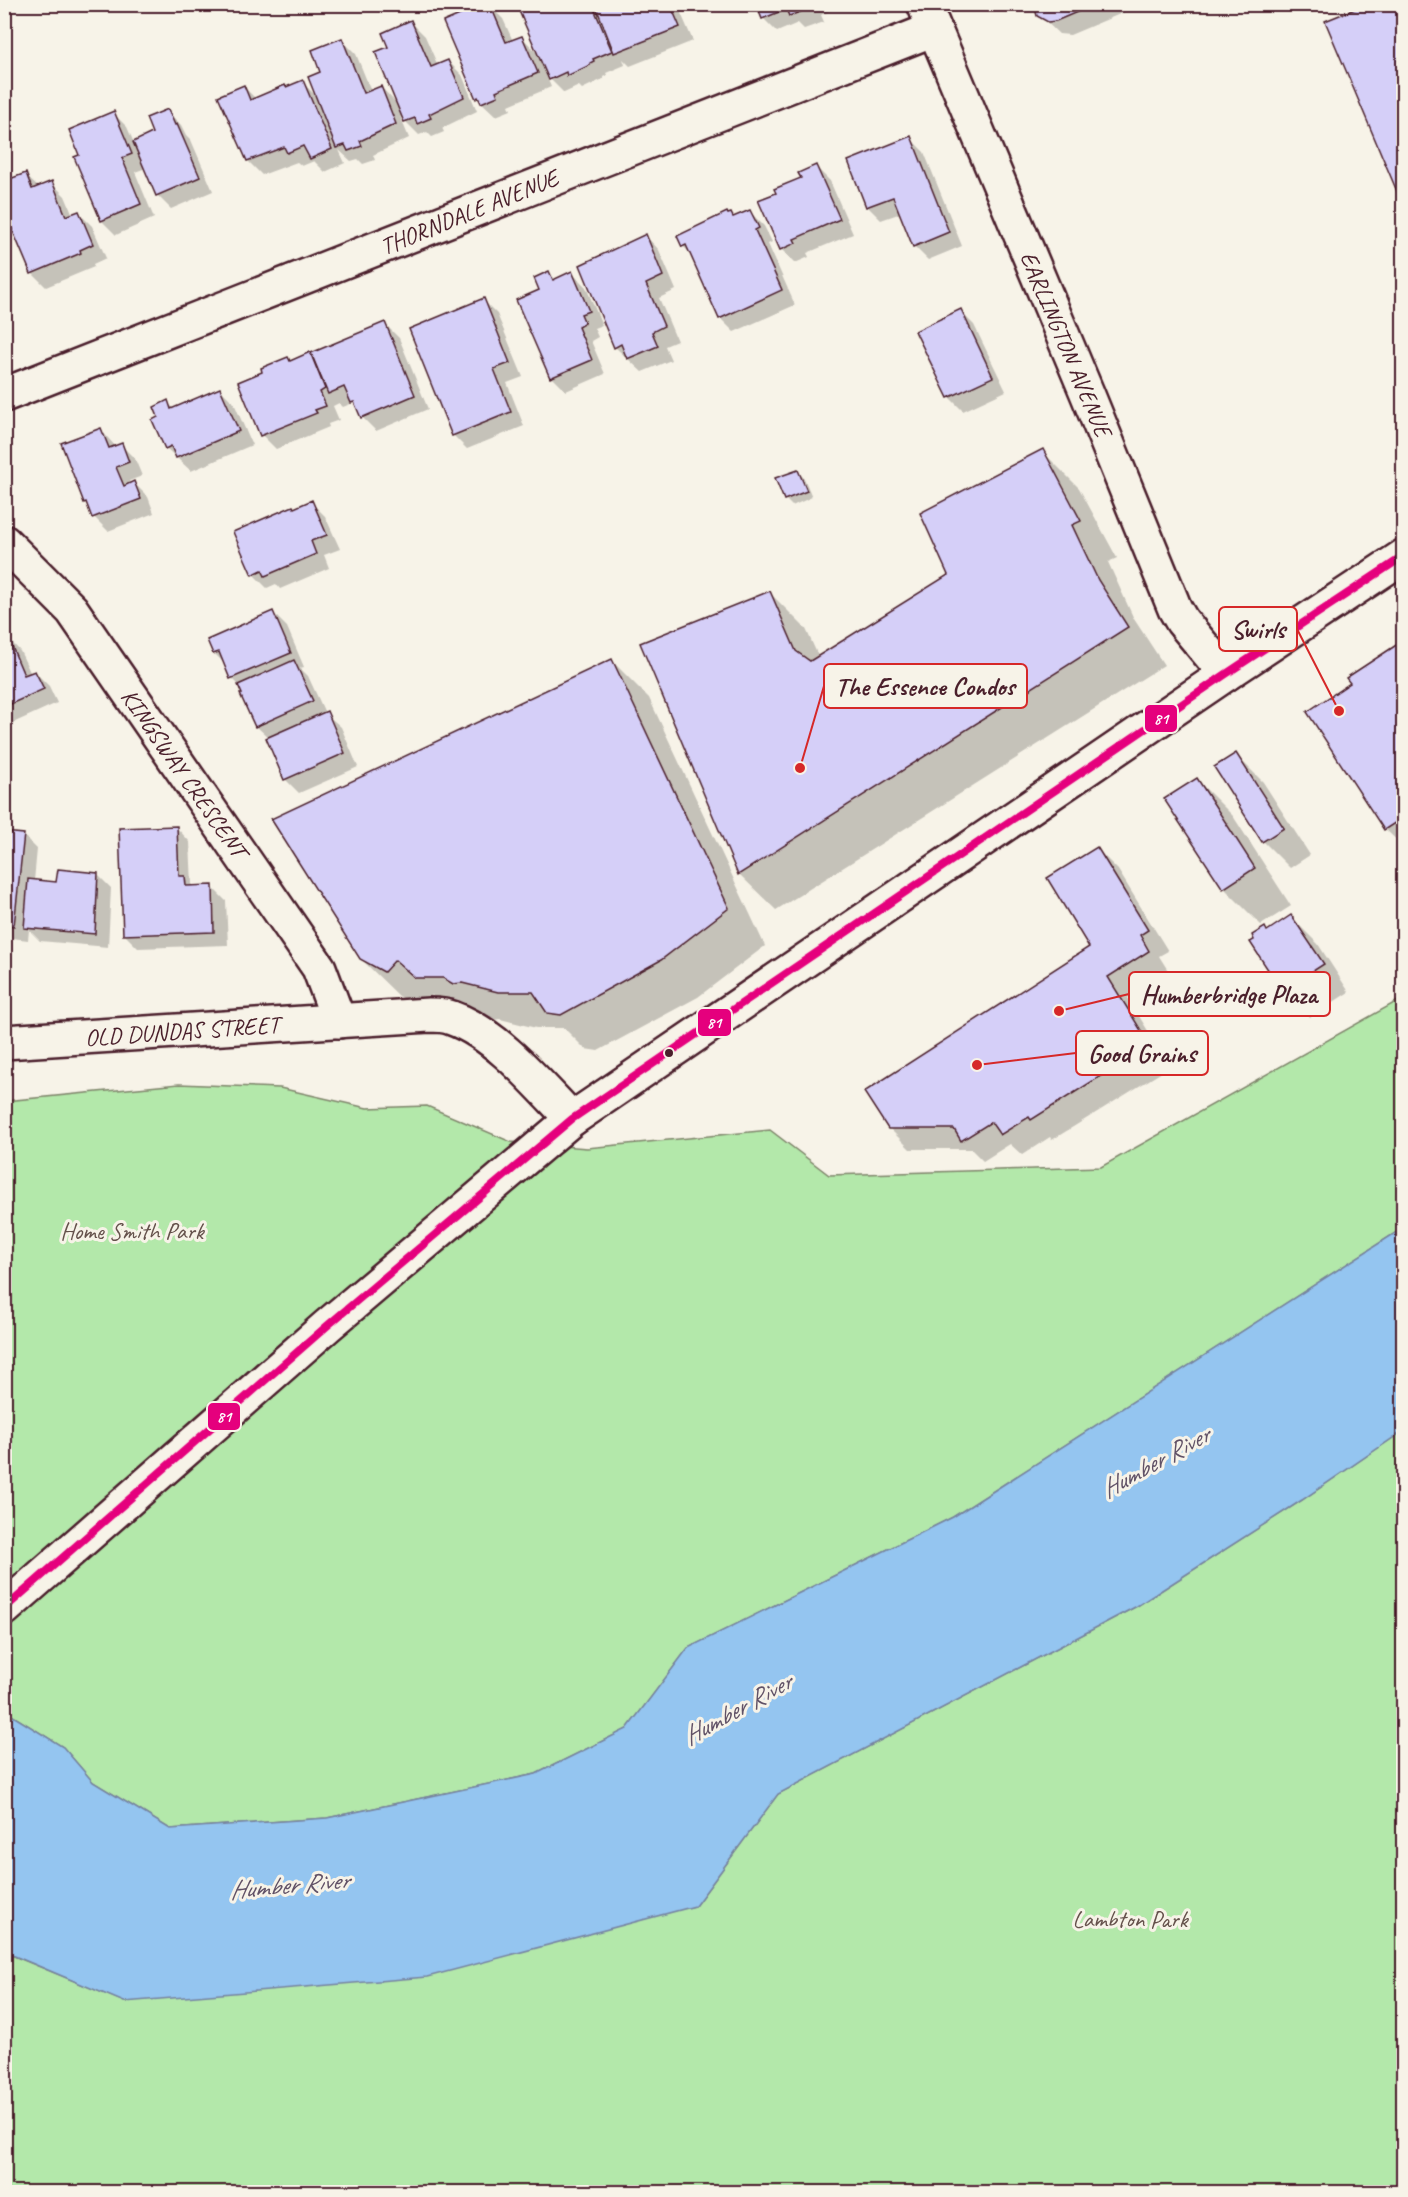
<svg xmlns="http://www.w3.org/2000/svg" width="1408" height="2197" font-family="Caveat,sans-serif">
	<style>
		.green { fill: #b3e8aa; stroke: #7e846a; stroke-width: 1.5 }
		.water { fill: #94c5f0; stroke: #7683a1; stroke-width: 1.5 }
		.shadow { fill: #0003 }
		.building { fill: #d5cff8; stroke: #4a1f2b; stroke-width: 1.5 }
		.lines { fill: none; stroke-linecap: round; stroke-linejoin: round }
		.street-casing { stroke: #4a1f2b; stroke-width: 38 }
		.secondary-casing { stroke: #4a1f2b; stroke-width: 38 }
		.street { stroke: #f7f3e8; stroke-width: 33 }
		.secondary { stroke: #f7f3e8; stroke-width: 33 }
		.bus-1-casing { stroke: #f7f3e8; stroke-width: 12 }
		.bus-1 { stroke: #e5007d; stroke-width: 8 }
		.bus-dot { fill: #4a1f2b; stroke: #f7f3e8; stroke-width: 2 }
		.labels { text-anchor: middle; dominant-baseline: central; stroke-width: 6; stroke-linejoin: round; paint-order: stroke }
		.street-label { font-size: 24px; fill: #4a1f2b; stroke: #f7f3e8 }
		.park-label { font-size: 24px; fill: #64514b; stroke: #f7f3e8 }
		.water-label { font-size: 26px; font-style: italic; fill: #605166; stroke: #f7f3e8 }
		.leader { fill: none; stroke: #d62828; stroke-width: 2 }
		.callout-dot { fill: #d62828; stroke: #f7f3e8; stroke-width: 2 }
		.callout { fill: #f7f3e8; stroke: #d62828; stroke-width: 2 }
		.callout-label { font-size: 26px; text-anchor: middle; font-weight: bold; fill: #4a1f2b }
		.line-badge { stroke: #f7f3e8; stroke-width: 2 }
		.badge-label { font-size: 16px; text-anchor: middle; font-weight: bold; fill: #fff }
	</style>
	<rect width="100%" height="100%" fill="#f7f3e8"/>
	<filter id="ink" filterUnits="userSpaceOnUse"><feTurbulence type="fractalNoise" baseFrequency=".0167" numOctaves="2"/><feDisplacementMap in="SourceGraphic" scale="12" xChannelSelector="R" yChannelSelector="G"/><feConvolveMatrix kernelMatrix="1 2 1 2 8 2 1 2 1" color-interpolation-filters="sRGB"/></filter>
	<g filter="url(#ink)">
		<g class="green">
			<polygon points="1403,998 1403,1228 953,1517 688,1648 627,1729 536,1774 327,1818 170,1829 93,1782 63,1747 5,1711 5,1101 179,1084 280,1088 367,1108 427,1106 511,1142 587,1148 770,1130 829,1175 1101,1167"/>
			<polygon points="1403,1431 1403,2192 5,2192 4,1952 125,2002 695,1906 778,1794 1137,1606 1302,1500"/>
		</g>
		<polygon class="water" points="1403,1228 1403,1431 1302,1500 1137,1606 778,1794 695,1906 427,1977 124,2002 5,1952 5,1711 63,1747 93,1782 170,1829 327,1818 536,1774 627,1729 688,1648 953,1517"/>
		<g class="shadow">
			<polygon points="257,4 269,4 260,8"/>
			<polygon points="518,4 677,4 693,41 630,66 623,59 625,65 606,73 607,75 603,77 603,79 582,89 579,86 564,93 546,75 551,87 509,105 511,110 496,116 477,98 445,23 489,5 503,19 513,41 522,37 539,55"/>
			<polygon points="757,4 832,4 834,9 821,15 824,22 804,29 798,23 777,32 763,18"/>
			<polygon points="1018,4 1124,4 1127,11 1070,35 1059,34 1036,12 1035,5 1023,10"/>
			<polygon points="411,22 425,36 438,66 448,61 462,75 477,111 442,128 444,132 432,137 427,132 419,135 400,116 409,138 373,155 375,160 363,164 358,159 351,161 339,150 345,163 325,172 314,161 302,166 297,162 262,175 248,161 220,97 244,87 256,99 302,82 318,98 322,73 342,40 356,54 371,91 381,87 399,106 390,48"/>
			<polygon points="167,111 181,125 186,135 191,140 213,191 171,209 157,195 146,168 135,172 154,218 116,235 102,221 76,158 81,155 113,113 127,127 134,143 154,134"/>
			<polygon points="910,138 924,152 962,246 928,260 914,246 901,213 881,220 867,206"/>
			<polygon points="816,167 830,181 853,234 807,253 809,257 795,263 781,249 778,193 803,179"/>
			<polygon points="25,175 39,188 51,182 65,196 73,215 78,212 92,226 106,258 93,264 94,267 46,287 32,273"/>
			<polygon points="750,212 764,226 772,242 768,244 795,305 734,332 720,318 693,256 683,246 697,228 697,226 726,214 734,218"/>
			<polygon points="646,236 659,250 676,290 659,298 677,341 665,346 671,360 642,372 615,347"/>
			<polygon points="549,273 556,280 572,273 586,287 602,325 594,328 598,337 591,341 605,374 566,391 552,377"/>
			<polygon points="483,300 497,314 523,377 507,383 524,426 467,449 453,435"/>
			<polygon points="960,311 974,325 1006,391 963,411 949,397"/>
			<polygon points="385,324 399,338 428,409 376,431 362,417 359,409 353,403 343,407 339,403 333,406 339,420 328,424 329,427 276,449 262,435 291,362 309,354 316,360"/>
			<polygon points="220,389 234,403 252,445 191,471 166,448 161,418 167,402 174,409"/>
			<polygon points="100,429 116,447 121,445 135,459 142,476 129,481 131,484 134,483 148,497 154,513 108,531 94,517 89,506 85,502"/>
			<polygon points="1042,451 1079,488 1117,558 1108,562 1134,619 1164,665 776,910 739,874 770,593 806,629 819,658 950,576"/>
			<polygon points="797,471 804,478 812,497 792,506 785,499"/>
			<polygon points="311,502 325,516 340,549 324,555 329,568 280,589 276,584 267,588 253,574 294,509"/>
			<polygon points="273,613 287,627 304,667 300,668 308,676 325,713 341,727 358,767 299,793 285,779 269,738 256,726 241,687 232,678 226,665 214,653"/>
			<polygon points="7,637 20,651 31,674 35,672 49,686 57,703 4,727 4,638"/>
			<polygon points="1404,642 1404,847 1385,829 1309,713 1353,684"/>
			<polygon points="612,661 649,698 765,946 698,997 598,1051 585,1049 564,1028 536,1028 500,1019 491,1020 453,1014 432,995 421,1007 399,996 361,959"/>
			<polygon points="1236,755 1263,782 1310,855 1290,868 1263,841"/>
			<polygon points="1197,780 1233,816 1291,906 1261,925 1224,888 1166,799"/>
			<polygon points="176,827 190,842 192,884 195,887 212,887 226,901 228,945 138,948 124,934"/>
			<polygon points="4,834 23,835 37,849 34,881 58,884 97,874 111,888 108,947 40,941 29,930 28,940 4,937"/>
			<polygon points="1097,849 1118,870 1168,951 1159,956 1169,972 1128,998 1170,1067 1052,1140 1050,1137 1022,1155 1010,1144 983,1161 971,1149 910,1149 889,1128 1091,947"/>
			<polygon points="1291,917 1318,944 1349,992 1310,1017 1284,990 1252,943"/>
		</g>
		<g class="building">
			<polygon points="486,4 490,4 506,42 522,36 538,73 496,91 498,96 481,103 478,97 476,99 443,22"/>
			<polygon points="516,4 592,4 612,51 593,59 594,61 590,63 590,65 567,76 566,72 549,80"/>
			<polygon points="595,4 670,4 680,27 614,53"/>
			<polygon points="756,4 810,4 811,8 789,16 786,9 762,19"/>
			<polygon points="1034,4 1096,4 1056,21 1048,22 1037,16"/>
			<polygon points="1367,4 1404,4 1404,208 1325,21"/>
			<polygon points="411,20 431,67 448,60 464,97 429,114 431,118 417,124 415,118 404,122 375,52 388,47 382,33"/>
			<polygon points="342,38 364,93 381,86 396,124 360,141 362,146 348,151 345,145 336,148 308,77 320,72 312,50"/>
			<polygon points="303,80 332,149 310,159 303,146 287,153 284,147 247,161 218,96 244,85 250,100 285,85 286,87"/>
			<polygon points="168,109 175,125 177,124 200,177 156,196 133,142 152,133 146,118"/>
			<polygon points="114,111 132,154 122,158 141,204 101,221 74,157 79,155 69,130"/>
			<polygon points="911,136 949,232 913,247 893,197 866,207 848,161"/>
			<polygon points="816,165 840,219 794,239 796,243 780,250 758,200 776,193 774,189 801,178 798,173"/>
			<polygon points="26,173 32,189 52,181 66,216 79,211 93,244 80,250 81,253 31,274 4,210 4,181"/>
			<polygon points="750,210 759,228 755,230 782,290 719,319 686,245 682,247 677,236 727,212 728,214 731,213 733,217"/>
			<polygon points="646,234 663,276 646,284 664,326 652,332 658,346 627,359 621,344 614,348 580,265"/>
			<polygon points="549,271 553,280 572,271 589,311 581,314 585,323 578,327 592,360 550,378 516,300 539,290 534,278"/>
			<polygon points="484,298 510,363 494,369 511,412 452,436 409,329"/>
			<polygon points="961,309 993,377 948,398 915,331"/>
			<polygon points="385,322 415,395 361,418 354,402 351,403 344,387 328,394 311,353"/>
			<polygon points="310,352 325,389 320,392 326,406 315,410 317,413 260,436 238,382 262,372 261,368 288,357 290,361"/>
			<polygon points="220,388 239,431 176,458 171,446 165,449 152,420 158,417 154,407 168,400 171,409"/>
			<polygon points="101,428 109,448 122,443 129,462 116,467 124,486 134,481 141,499 92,518 86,502 84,503 61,443"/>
			<polygon points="1043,449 1081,521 1072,525 1098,580 1128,627 738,875 640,643 770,591 796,651 810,661 948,575 920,513"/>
			<polygon points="798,470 807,491 784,500 775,478"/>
			<polygon points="312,500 327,535 311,541 316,554 265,576 262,570 252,575 233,532 293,506 294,508"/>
			<polygon points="273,611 291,653 230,679 219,652 213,654 207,640"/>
			<polygon points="7,635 24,675 35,671 44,689 4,707 4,636"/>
			<polygon points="1404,640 1404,817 1384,830 1307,712 1350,683 1346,678"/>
			<polygon points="612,659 729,908 661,960 561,1015 547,1013 533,992 498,992 462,983 453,984 443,978 415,978 395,960 384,972 360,959 271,819"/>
			<polygon points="294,660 313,701 255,727 240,694 242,694 238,685"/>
			<polygon points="327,711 345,753 284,780 266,738"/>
			<polygon points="1236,753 1284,828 1262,842 1214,767"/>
			<polygon points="1197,778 1255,868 1223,889 1164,799"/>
			<polygon points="177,826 179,876 185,876 186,886 213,885 214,932 123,935 119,828"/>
			<polygon points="4,832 24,834 14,926 4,925"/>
			<polygon points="1097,847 1148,930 1140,935 1149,951 1108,977 1150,1045 1031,1120 1029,1117 1000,1135 991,1122 961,1141 954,1129 888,1129 864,1092 1089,947 1047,878"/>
			<polygon points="58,869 98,873 95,934 24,928 28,879 56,882"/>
			<polygon points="1291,915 1324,964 1282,991 1250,942 1254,940 1252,935 1265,927 1267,931"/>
		</g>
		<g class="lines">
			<defs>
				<g id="street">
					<polyline points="924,4 1087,393 1175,609 1182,621 1226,674"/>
					<polyline points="4,395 934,29"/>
					<polyline points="4,542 72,610 319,968 339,1021"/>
					<path d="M4,1042L429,1015C437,1015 445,1015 452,1018C497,1034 539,1085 572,1119"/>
				</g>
				<polyline id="secondary" points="4,1609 327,1326 572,1119 1226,674 1404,556"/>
			</defs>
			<use href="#street" class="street-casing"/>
			<use href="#secondary" class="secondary-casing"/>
			<use href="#street" class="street"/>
			<use href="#secondary" class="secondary"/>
			<defs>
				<polyline id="bus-1" points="4,1609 327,1326 572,1119 1226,674 1404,556"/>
			</defs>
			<use href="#bus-1" class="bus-1-casing"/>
			<use href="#bus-1" class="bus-1"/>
		</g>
	</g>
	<circle class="bus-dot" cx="669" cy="1053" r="5"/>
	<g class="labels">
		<g class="street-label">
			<text transform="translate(469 212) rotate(-22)">THORNDALE AVENUE</text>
			<text transform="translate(1066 344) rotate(67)">EARLINGTON AVENUE</text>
			<text transform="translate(184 773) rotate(55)">KINGSWAY CRESCENT</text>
			<text transform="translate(182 1031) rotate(-4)">OLD DUNDAS STREET</text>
		</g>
		<g class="park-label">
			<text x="132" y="1231">Home Smith Park</text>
			<text x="1130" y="1919">Lambton Park</text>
		</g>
		<g class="water-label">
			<text transform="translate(1155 1462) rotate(-29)">Humber River</text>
			<text transform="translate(737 1709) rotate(-29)">Humber River</text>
			<text transform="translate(289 1885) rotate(-5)">Humber River</text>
		</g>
	</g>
	<path class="leader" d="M1339 711L1297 629M800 768L824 686M1059 1011L1129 994M977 1065L1076 1053"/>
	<g class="callout-dot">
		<circle cx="1339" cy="711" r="6"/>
		<circle cx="800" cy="768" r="6"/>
		<circle cx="1059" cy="1011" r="6"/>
		<circle cx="977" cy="1065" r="6"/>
	</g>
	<g class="callout">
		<rect x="1219" y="607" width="78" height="44" rx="6"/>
		<rect x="824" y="664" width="203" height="44" rx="6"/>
		<rect x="1129" y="972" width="201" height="44" rx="6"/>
		<rect x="1076" y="1031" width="132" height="44" rx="6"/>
	</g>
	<g class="callout-label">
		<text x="1258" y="638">Swirls</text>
		<text x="925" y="695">The Essence Condos</text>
		<text x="1229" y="1003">Humberbridge Plaza</text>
		<text x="1142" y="1062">Good Grains</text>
	</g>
	<g class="line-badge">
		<rect x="1144" y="704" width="34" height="29" rx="6" fill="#e5007d"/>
		<rect x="697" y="1008" width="35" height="29" rx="6" fill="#e5007d"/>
		<rect x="207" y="1402" width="34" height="29" rx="6" fill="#e5007d"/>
	</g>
	<g class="badge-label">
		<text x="1161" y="724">81</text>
		<text x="714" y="1028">81</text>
		<text x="224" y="1422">81</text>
	</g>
	<rect width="1408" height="2197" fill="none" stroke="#f7f3e8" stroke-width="24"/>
	<rect x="12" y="12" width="1384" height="2173" fill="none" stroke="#4a1f2b" stroke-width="2" filter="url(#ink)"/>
</svg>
